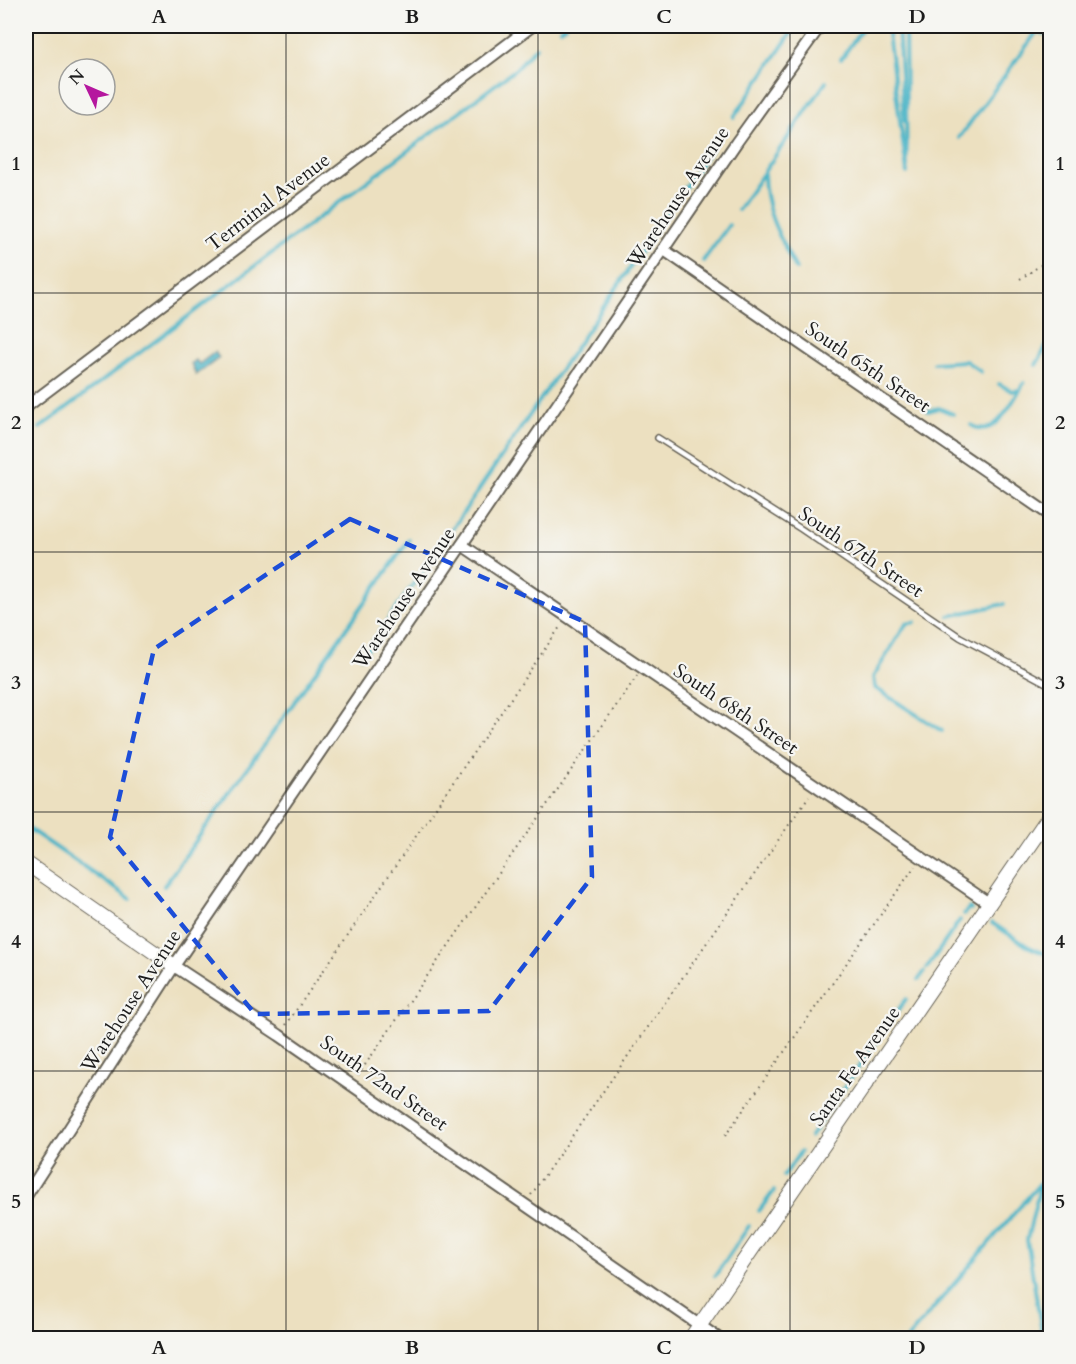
<svg xmlns="http://www.w3.org/2000/svg" width="1076" height="1364" font-family="Cardo,serif">
	<style>
		.water { fill: #49b4c6; stroke: #326871; stroke-width: 1.5 }
		.lines { fill: none; stroke-linecap: round; stroke-linejoin: round }
		.stream { stroke: #49b4c6; stroke-width: 4 }
		.service-casing { stroke: #656155; stroke-width: 8 }
		.minor-casing { stroke: #656155; stroke-width: 14 }
		.tertiary-casing { stroke: #656155; stroke-width: 16 }
		.path { stroke: #656155; stroke-width: 2; stroke-dasharray: 1.5 4.5; stroke-linecap: butt }
		.service { stroke: #fff; stroke-width: 5 }
		.minor { stroke: #fff; stroke-width: 10 }
		.tertiary { stroke: #fff; stroke-width: 14 }
		.marked { fill: none; stroke: #1d4ed8; stroke-width: 4.5; stroke-dasharray: 12 8; stroke-linejoin: round }
		.grid { fill: none; stroke: #1c1c1c; stroke-width: 1.5; stroke-opacity: 0.55 }
		.labels { text-anchor: middle; dominant-baseline: central; stroke-width: 4.5; stroke-linejoin: round; paint-order: stroke }
		.street-label { font-size: 20px; fill: #1c1c1c; stroke: #f6f6f2 }
		.neatline { fill: none; stroke: #1c1c1c; stroke-width: 2 }
		.grid-label { font-size: 20px; text-anchor: middle; font-weight: bold; fill: #1c1c1c }
	</style>
	<rect width="100%" height="100%" fill="#f6f6f2"/>
	<filter id="ink" filterUnits="userSpaceOnUse"><feTurbulence type="fractalNoise" baseFrequency=".0167" numOctaves="2"/><feDisplacementMap in="SourceGraphic" scale="12" xChannelSelector="R" yChannelSelector="G"/><feConvolveMatrix kernelMatrix="1 2 1 2 8 2 1 2 1" color-interpolation-filters="sRGB"/></filter>
	<filter id="wash" filterUnits="userSpaceOnUse"><feTurbulence type="fractalNoise" baseFrequency=".008" numOctaves="4" result="noise"/><feDisplacementMap in="SourceGraphic" scale="24" xChannelSelector="R" yChannelSelector="G"/><feGaussianBlur stdDeviation="1.35" result="paint"/><feColorMatrix in="noise" values="0 0 0 0 0 0 0 0 0 0 0 0 0 0 0 0 0 1.4 0 .05"/><feComposite in="paint" operator="in"/></filter>
	<g filter="url(#wash)">
		<rect width="100%" height="100%" fill="#ece0c0"/>
		<polygon class="water" points="215,352 219,358 196,375 191,363 196,360 199,364"/>
		<g class="lines">
			<g class="stream">
				<polyline points="887,26 907,173 905,26"/>
				<polyline points="898,26 904,121"/>
				<polyline points="1003,26 1050,35"/>
				<polyline points="561,29 565,26"/>
				<polyline points="841,59 864,26"/>
				<polyline points="734,117 796,26"/>
				<polyline points="959,138 1036,33"/>
				<path d="M764,172C764,210 779,236 796,269"/>
				<polyline points="738,210 826,82"/>
				<polyline points="703,261 729,225"/>
				<polyline points="934,363 966,361 981,372"/>
				<polyline points="1036,365 1050,340"/>
				<polyline points="999,384 1012,391 1020,390"/>
				<polyline points="928,411 939,408 953,414"/>
				<path d="M971,425C996,441 1012,401 1024,383"/>
				<polyline points="40,428 516,69 536,47"/>
				<polyline points="949,616 1004,604"/>
				<polyline points="915,622 906,624 873,677 875,688 942,731"/>
				<polyline points="362,657 448,535 711,149"/>
				<polyline points="26,827 131,899"/>
				<polyline points="164,886 409,540"/>
				<polyline points="964,914 969,908 971,909"/>
				<polyline points="992,923 1027,946 1050,956"/>
				<polyline points="953,930 960,920"/>
				<polyline points="927,968 951,933"/>
				<polyline points="919,980 924,972"/>
				<polyline points="810,1137 906,999"/>
				<polyline points="784,1176 800,1152"/>
				<polyline points="759,1211 774,1191"/>
				<polyline points="715,1276 749,1226"/>
				<polyline points="908,1338 1041,1182"/>
				<polyline points="1040,1338 1041,1327 1027,1240 1041,1182 1050,1169"/>
			</g>
		</g>
	</g>
	<g filter="url(#ink)">
		<g class="lines">
			<defs>
				<polyline id="service" points="658,438 801,529 960,637 1050,685"/>
				<g id="minor">
					<polyline points="664,250 1050,515"/>
					<polyline points="26,407 532,26"/>
					<polyline points="462,545 990,904"/>
					<polyline points="174,966 279,1035 718,1338"/>
					<polyline points="26,1196 174,966 736,143 820,26"/>
				</g>
				<g id="tertiary">
					<polyline points="26,863 174,966"/>
					<polyline points="691,1338 1050,815"/>
				</g>
			</defs>
			<use href="#service" class="service-casing"/>
			<use href="#minor" class="minor-casing"/>
			<use href="#tertiary" class="tertiary-casing"/>
			<g class="path">
				<polyline points="1041,265 1050,257"/>
				<polyline points="1020,279 1041,265 1050,271"/>
				<polyline points="1047,385 1050,379"/>
				<polyline points="286,1025 560,627"/>
				<polyline points="358,1075 637,676"/>
				<polyline points="725,1136 915,866"/>
				<polyline points="531,1195 809,796"/>
			</g>
			<use href="#service" class="service"/>
			<use href="#minor" class="minor"/>
			<use href="#tertiary" class="tertiary"/>
		</g>
	</g>
	<path class="marked" d="M350,519L585,622L592,877L489,1011L255,1014L110,837L154,649Z"/>
	<path class="grid" d="M286,26V1338M538,26V1338M790,26V1338M26,293H1050M26,552H1050M26,812H1050M26,1071H1050"/>
	<g class="labels">
		<g class="street-label">
			<text transform="translate(678 197) rotate(-56)">Warehouse Avenue</text>
			<text transform="translate(268 202) rotate(-37)">Terminal Avenue</text>
			<text transform="translate(868 367) rotate(34)">South 65th Street</text>
			<text transform="translate(861 552) rotate(34)">South 67th Street</text>
			<text transform="translate(404 598) rotate(-56)">Warehouse Avenue</text>
			<text transform="translate(736 709) rotate(34)">South 68th Street</text>
			<text transform="translate(131 1001) rotate(-57)">Warehouse Avenue</text>
			<text transform="translate(855 1066) rotate(-55)">Santa Fe Avenue</text>
			<text transform="translate(384 1083) rotate(35)">South 72nd Street</text>
		</g>
	</g>
	<rect width="1076" height="1364" fill="none" stroke="#f6f6f2" stroke-width="66"/>
	<g transform="translate(87 87) rotate(314)"><circle r="28" fill="#f6f6f2" stroke="#9f9f9c" stroke-width="1.5"/>
	<path d="M0-4.5L10 22L0 15L-10 22Z" fill="#b5179e"/>
	<text y="-9" font-size="16" font-weight="bold" text-anchor="middle" fill="#1c1c1c">N</text>
	</g>
	<rect x="33" y="33" width="1010" height="1298" class="neatline"/>
	<g class="grid-label">
		<text x="159" y="23">A</text>
		<text x="412" y="23">B</text>
		<text x="664" y="23">C</text>
		<text x="917" y="23">D</text>
		<text x="16" y="170">1</text>
		<text x="1060" y="170">1</text>
		<text x="16" y="429">2</text>
		<text x="1060" y="429">2</text>
		<text x="16" y="689">3</text>
		<text x="1060" y="689">3</text>
		<text x="16" y="948">4</text>
		<text x="1060" y="948">4</text>
		<text x="16" y="1208">5</text>
		<text x="1060" y="1208">5</text>
		<text x="159" y="1354">A</text>
		<text x="412" y="1354">B</text>
		<text x="664" y="1354">C</text>
		<text x="917" y="1354">D</text>
	</g>
</svg>
